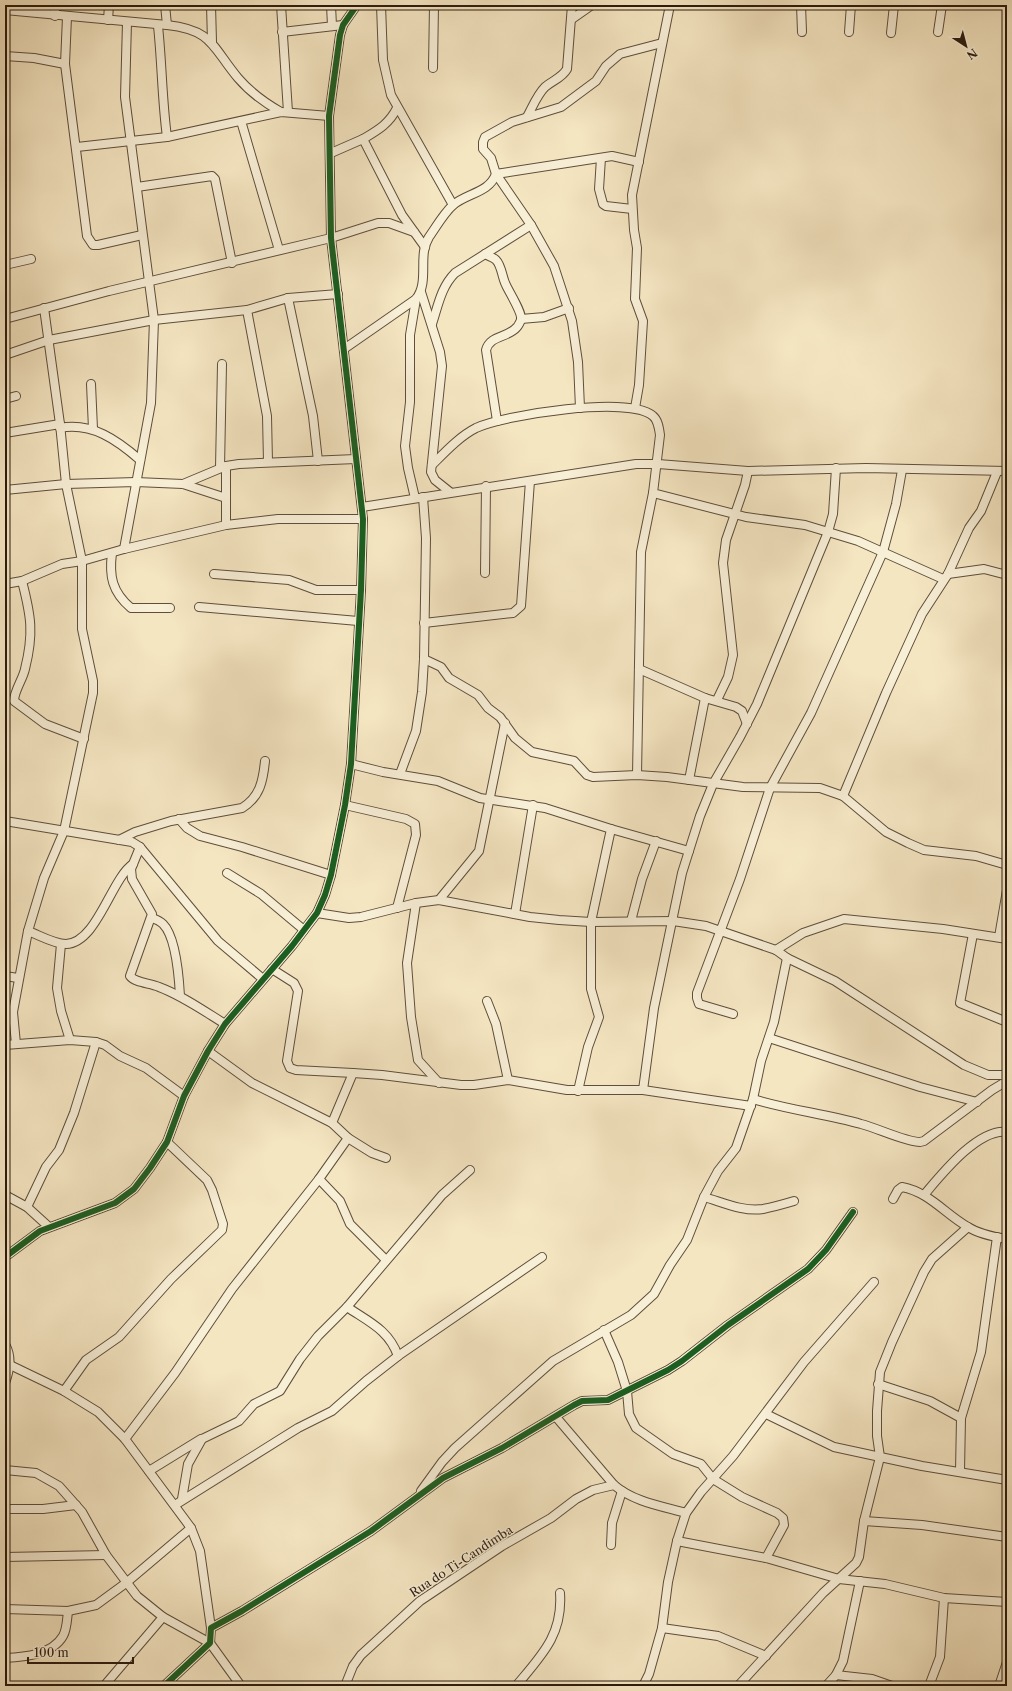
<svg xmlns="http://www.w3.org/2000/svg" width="1012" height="1691" font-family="'Libre Caslon Text',serif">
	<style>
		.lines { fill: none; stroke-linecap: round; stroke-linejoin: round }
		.minor-casing { stroke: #5e4e3b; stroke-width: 10 }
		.minor { stroke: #f8efd7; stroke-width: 8 }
		.cycleway-casing { stroke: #f8efd7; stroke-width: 8 }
		.cycleway { stroke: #1b5e20; stroke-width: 6 }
		.labels { text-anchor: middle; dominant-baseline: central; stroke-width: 3; stroke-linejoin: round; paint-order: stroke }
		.street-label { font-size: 12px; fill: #2b1b0e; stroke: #f8efd7 }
	</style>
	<rect width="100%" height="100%" fill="#f5e6c2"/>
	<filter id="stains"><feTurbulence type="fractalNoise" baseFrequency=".005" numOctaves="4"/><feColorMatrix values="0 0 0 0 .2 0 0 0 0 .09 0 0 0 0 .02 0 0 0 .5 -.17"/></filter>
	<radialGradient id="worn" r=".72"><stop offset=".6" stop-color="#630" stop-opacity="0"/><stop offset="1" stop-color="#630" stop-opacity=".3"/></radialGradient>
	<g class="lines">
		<defs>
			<g id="minor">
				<polyline points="165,5 167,25"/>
				<polyline points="211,5 212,42"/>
				<polyline points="281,5 288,112"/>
				<polyline points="331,5 332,26"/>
				<polyline points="381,5 383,60 391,95 453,205"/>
				<polyline points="801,5 802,32"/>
				<path d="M5,10L167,25C213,30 212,47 238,78C250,92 265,103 281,112"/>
				<polyline points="55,16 55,5"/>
				<polyline points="67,17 65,64 87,236 93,245 98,245 142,235"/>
				<polyline points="572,19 592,5"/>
				<polyline points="108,20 109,5"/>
				<path d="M158,26C162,63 162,100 167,137"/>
				<polyline points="282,32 343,25"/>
				<polyline points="849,32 851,5"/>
				<polyline points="938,32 942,5"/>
				<polyline points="891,33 894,5"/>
				<polyline points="5,56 34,58 65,64"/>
				<polyline points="433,68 434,5"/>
				<path d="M527,117C533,106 537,95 545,87C553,80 562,78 567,69L572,5"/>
				<polyline points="241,121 279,250"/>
				<path d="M363,139C378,130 389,124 397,108"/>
				<polyline points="77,147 167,137 281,112 329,116"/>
				<polyline points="331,153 363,139 402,215 425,247"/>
				<polyline points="601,158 599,189 603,204 606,206 632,209"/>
				<polyline points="496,174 612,156 639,162"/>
				<polyline points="137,187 212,176 215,179 232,263"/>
				<path d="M485,254C488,256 493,257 496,260C502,266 502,278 506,285C509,292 522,312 521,319C521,321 518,326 517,327C508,338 490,335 486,350L497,421"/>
				<polyline points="5,265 31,259"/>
				<polyline points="421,292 440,352 442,366 431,472 435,480 450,492"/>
				<polyline points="288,298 313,416 318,461"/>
				<polyline points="247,310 267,416 268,462"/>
				<polyline points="5,319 109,291 331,238 378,223 389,223 414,232"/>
				<polyline points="521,319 544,317 569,308"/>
				<path d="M432,324C438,306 441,287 455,273L531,225"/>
				<path d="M344,349L416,299C430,281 417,256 429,237C436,227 444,213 453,205C467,193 489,193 496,174"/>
				<polyline points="5,355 49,340 154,320 247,310 288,298 338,294"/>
				<polyline points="91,384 93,429"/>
				<polyline points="5,399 16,396"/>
				<polyline points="580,408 578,362 572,321 554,266 531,225 496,174 491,158 483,149 483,142 485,137 512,122 561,107 596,81 606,66 620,54 662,43"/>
				<polyline points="635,408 639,385 643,321 635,299 637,248 634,230 632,195 670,5"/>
				<path d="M60,428C92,422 117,440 140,460"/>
				<polyline points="5,433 60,424"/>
				<path d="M432,465C445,452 460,436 476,428C504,415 630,395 653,416C658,420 659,428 660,435L653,493L746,517L805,525L858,541L943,579"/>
				<polyline points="226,466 226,525"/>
				<polyline points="220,468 222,364"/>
				<polyline points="183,484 226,466 239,464 356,459"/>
				<polyline points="5,490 66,484 136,482 183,484 226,498"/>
				<polyline points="415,498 408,468 405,446 410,402 410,335 416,299"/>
				<polyline points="362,507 636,464 658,464 748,471 866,468 1007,471"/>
				<polyline points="124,549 151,403 154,320 125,97 127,22"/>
				<path d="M112,553C109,576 112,592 131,608H170"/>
				<polyline points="485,573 486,486"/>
				<polyline points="214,574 289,580 316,590 361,590"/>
				<polyline points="948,574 984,569 1007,575"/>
				<path d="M22,581C31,616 34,633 25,669C23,679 14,691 14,701L45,724L84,739"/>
				<polyline points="5,584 22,581 62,564 82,561 124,549 226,525 278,519 363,519"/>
				<polyline points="199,607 358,621"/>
				<polyline points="424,623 513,613 521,606 530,481"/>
				<polyline points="424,659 441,667 449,678 478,695 488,708 500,717 515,738 532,752 574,761 587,775 593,777 637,775 667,777 743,787 820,788 843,796 886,832 908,843 924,850 976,856 1007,865"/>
				<polyline points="639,669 705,698 736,707 742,711 747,724"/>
				<polyline points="717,700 728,677 733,655 723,563 726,540 745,485 748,471"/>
				<polyline points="351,764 383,772 438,781 480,798 545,808 611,829 689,851"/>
				<polyline points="400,774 416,731 422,692 424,659 426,538 423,497"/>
				<polyline points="637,775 641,552 653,493"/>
				<polyline points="689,780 705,698"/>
				<polyline points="843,796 886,693 922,614 948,574 969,528 981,511 997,472"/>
				<polyline points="345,805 406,819 415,824 416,835 397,908"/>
				<polyline points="179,819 187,828 200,836 242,847 331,875"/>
				<polyline points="5,821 132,842 140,847 218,941 263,979"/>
				<path d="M119,840L135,832L171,821L242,808C260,797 263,781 265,761"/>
				<path d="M140,847L131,869L132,879L152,914L130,976C135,983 151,983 159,987C183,996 204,1011 225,1024"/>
				<polyline points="227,873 261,894 304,930"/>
				<polyline points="439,900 479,851 505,723"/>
				<polyline points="416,903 407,963 411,1017 418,1060 439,1083"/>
				<polyline points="317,913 349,918 361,917 416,903 439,900 530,917 559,920 591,922 673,921 706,926 776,950 787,958 835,981 964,1065 988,1075 1007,1075"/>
				<polyline points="515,914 533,805"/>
				<path d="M152,918C155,919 160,921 163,924C176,937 179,978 180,996"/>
				<polyline points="631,921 642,879 656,841"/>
				<path d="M28,931C39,935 54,944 66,944C97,943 111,879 133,864"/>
				<polyline points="973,934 960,1003 1007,1022"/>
				<polyline points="999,937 1007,890"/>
				<polyline points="61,944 57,988 61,1011 70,1040"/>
				<polyline points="776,950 803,933 844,919 943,929 1007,939"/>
				<polyline points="272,969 294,983 298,991 287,1061 290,1068 296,1070 353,1073"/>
				<polyline points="5,976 18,978"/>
				<polyline points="487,1001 496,1024 508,1080"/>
				<polyline points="733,1014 699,1004 697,998 697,993 740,879 770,788 811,713 883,552 896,504 902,470"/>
				<polyline points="769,1038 920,1087 977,1102"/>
				<polyline points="16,1044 13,1012 28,931 44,878 64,831 93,693 93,681 82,629 82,561 66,484 60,424 44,308"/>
				<polyline points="5,1045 70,1040 96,1042 105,1045 120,1056 146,1068 184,1096"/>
				<polyline points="208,1051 252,1083 332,1123 348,1138 319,1179 340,1201 350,1224 386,1260"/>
				<polyline points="643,1090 654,1008 682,873 700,816 713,784 740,737 757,704 828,532 833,514 836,468"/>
				<polyline points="578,1091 588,1047 599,1017 591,989 591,922 611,829"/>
				<path d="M753,1099C789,1110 826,1114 861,1124C877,1128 906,1142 920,1142L924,1141L992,1090L1007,1081"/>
				<polyline points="332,1123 353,1073 382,1075 461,1085 474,1085 508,1080 567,1090 643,1090 751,1106"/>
				<polyline points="348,1138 372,1153 386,1158"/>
				<polyline points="5,1195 27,1207 49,1227"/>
				<path d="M924,1195C941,1175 978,1128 1007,1132"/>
				<path d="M704,1197C722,1202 743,1212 763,1209C773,1207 784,1204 794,1201"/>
				<path d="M893,1199L898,1190L902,1187C929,1192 945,1214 968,1227C979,1234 994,1237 1007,1239"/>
				<polyline points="27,1207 46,1167 59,1150 74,1113 96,1042"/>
				<polyline points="5,1257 40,1231 115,1203 134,1189 150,1168 167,1142 184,1096 208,1051 225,1024 292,946 317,913 325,895 331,875 345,805 351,764 361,590 363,519 331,238 329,116 340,35 343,25 357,5"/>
				<path d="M347,1307C369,1322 389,1330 398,1356"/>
				<polyline points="604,1330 618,1362 627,1391 629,1414 636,1428 673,1454 701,1464 713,1479 742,1497 777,1513 783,1518 784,1525 766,1558"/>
				<path d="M5,1344C12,1357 10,1369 5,1383"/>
				<polyline points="10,1365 64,1391 98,1412 125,1439 191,1528 200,1551 211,1628"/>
				<polyline points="878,1384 930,1401 961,1418"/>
				<polyline points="64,1391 86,1360 119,1337 171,1279 222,1230 223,1224 212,1190 207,1180 167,1142"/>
				<polyline points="766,1414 834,1447 922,1466 1007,1480"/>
				<path d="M556,1417L614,1485C634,1502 661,1506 686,1513"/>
				<polyline points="125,1439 175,1373 232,1289 319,1179"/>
				<polyline points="5,1470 36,1473 59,1486 82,1512 106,1555 137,1596 163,1617 210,1643 241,1686"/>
				<polyline points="149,1471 201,1439"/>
				<polyline points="960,1471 961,1418 981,1352 997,1237"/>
				<polyline points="421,1491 442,1462 455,1448 553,1361 631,1315 654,1294 670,1265 687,1240 704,1197 718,1171 736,1148 753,1099 761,1061 774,1022 787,958"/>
				<polyline points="182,1499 188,1464 202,1439 233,1424 239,1421 254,1404 280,1391 300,1359 318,1336 347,1307 442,1195 470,1170"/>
				<polyline points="175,1505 298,1428 332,1411 366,1381 398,1356 542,1257"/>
				<polyline points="5,1509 43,1509 76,1505"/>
				<polyline points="864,1521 922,1525 1007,1537"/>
				<polyline points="677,1541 766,1558 839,1579 885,1584 944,1598 1007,1602"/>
				<polyline points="611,1545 612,1523 622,1491"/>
				<polyline points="5,1557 106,1555"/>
				<polyline points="5,1609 68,1611 96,1605 126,1583 191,1528"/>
				<polyline points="662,1628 718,1636 766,1656"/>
				<path d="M5,1658C24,1657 52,1655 63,1636C67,1629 67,1619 68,1611"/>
				<polyline points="836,1675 872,1679 892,1686"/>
				<polyline points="104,1686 163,1617"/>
				<polyline points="164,1686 210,1643 211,1628 242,1611 371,1531 443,1478 502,1448 574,1405 582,1401 608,1400 668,1370 682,1361 728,1325 808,1269 826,1250 853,1212"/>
				<polyline points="345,1686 353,1666 361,1655 420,1601 502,1546 551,1518 576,1499 593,1490 614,1485"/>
				<path d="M516,1686C541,1656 563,1635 560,1593"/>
				<polyline points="643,1686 649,1674 662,1628 668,1582 677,1541 686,1513 701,1492 733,1456 804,1362 874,1282"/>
				<polyline points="738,1686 823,1593 856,1563 859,1557 864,1521 880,1457 877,1436 877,1411 880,1372 892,1342 924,1272 932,1259 968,1227"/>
				<polyline points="826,1686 836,1675 843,1661 860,1581"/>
				<polyline points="929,1686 940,1657 944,1598"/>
				<polyline points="999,1686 1007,1662"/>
			</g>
		</defs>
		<use href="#minor" class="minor-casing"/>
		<use href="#minor" class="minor"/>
		<defs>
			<g id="cycleway">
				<polyline points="5,1257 40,1231 115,1203 134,1189 150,1168 167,1142 184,1096 208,1051 225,1024 292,946 317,913 325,895 331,875 345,805 351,764 361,590 363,519 331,238 329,116 340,35 343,25 357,5"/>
				<polyline points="164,1686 210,1643 211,1628 242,1611 371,1531 443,1478 502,1448 574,1405 582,1401 608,1400 668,1370 682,1361 728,1325 808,1269 826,1250 853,1212"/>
			</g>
		</defs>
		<use href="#cycleway" class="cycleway-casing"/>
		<use href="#cycleway" class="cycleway"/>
	</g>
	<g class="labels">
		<g class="street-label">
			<text transform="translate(461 1561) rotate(-33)">Rua do Ti-Candimba</text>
		</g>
	</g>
	<rect width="1012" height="1691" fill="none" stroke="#f5e6c2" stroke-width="20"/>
	<rect x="6" y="6" width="1000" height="1679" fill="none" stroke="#2b1b0e" stroke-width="2"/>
	<rect x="10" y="10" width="992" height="1671" fill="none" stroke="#2b1b0e"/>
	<g transform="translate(966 46) rotate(144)" stroke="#f8efd7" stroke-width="3" paint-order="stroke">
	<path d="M0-3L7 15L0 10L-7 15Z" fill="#2b1b0e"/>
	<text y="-6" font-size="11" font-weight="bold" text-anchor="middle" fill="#2b1b0e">N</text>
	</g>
	<path d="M28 1657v6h105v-6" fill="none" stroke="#2b1b0e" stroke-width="2"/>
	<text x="34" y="1657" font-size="12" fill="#2b1b0e" stroke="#f8efd7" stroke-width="3" paint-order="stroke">100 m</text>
	<rect width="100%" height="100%" filter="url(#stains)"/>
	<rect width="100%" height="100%" fill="url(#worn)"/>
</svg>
